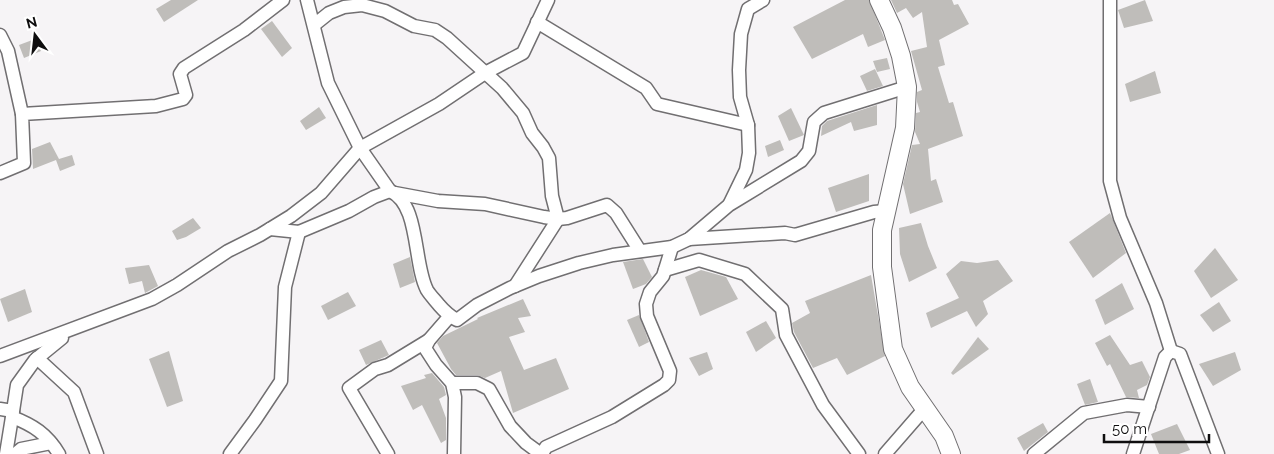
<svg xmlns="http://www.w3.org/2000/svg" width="1274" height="454" font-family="Raleway,sans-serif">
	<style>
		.building { fill: #bfbdba }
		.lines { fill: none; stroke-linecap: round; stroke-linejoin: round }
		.street-casing { stroke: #716f71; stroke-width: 15 }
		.secondary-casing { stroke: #716f71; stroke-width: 20 }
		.street { stroke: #fff; stroke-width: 12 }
		.secondary { stroke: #fff; stroke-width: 18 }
	</style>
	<rect width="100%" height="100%" fill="#f6f4f6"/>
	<g class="building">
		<polygon points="171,0 198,0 164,22 156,9"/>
		<polygon points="845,0 869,0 885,40 868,47 863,34 812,59 793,27"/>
		<polygon points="891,0 952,0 954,5 958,4 969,24 939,40 945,65 938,67 949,103 953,102 963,136 928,149 931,181 936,179 943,202 910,214 903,184 912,145 920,144 915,132 916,113 920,112 917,102 917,92 922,90 911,51 927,47 922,12 913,18 906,8 897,13"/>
		<polygon points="1145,0 1153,21 1124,28 1118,10"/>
		<polygon points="272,21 292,48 282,57 261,29"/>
		<polygon points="35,39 41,51 24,58 19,45"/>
		<polygon points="887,58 890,69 877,72 873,61"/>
		<polygon points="875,69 883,86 867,91 860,76"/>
		<polygon points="1155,71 1161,93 1130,102 1125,84"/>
		<polygon points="877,105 877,125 854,131 851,122 821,136 822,126 827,121"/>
		<polygon points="319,107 326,118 306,130 300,121"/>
		<polygon points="791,108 804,135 789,141 778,116"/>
		<polygon points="780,140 784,150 768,157 765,146"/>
		<polygon points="50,142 59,159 72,155 75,165 60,171 56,160 33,169 32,149"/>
		<polygon points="869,174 869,201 836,212 828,188"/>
		<polygon points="1110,213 1126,253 1093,278 1069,242"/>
		<polygon points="193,218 201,228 186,237 177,240 172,231"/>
		<polygon points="921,223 928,246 937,268 909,282 900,254 899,228"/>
		<polygon points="1215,248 1238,280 1211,298 1194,271"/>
		<polygon points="410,257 415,282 400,288 393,264"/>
		<polygon points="643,259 652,277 646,284 633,289 623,262"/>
		<polygon points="998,260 1013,281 983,301 988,314 976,327 967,311 931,328 926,313 959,298 946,274 961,261 977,263"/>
		<polygon points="149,265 158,286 145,293 142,281 129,284 125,268"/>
		<polygon points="701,270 726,277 738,299 700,316 685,277"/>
		<polygon points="871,275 885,356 847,375 837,358 813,368 794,332 792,323 810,313 805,301"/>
		<polygon points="1122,283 1134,309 1105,325 1095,300"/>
		<polygon points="25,289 32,312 8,322 0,299"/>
		<polygon points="348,292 356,306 328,320 321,306"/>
		<polygon points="523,299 531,316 518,318 525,332 509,337 524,370 556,358 569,389 513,413 501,371 485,378 477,375 456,375 451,369 437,343 443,336 478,319 477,318"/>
		<polygon points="1219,302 1231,321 1213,332 1200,315"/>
		<polygon points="639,315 649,342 639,347 627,320"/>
		<polygon points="766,321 776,338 756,352 746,332"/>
		<polygon points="1110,335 1130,365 1142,361 1150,377 1147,385 1137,390 1139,398 1126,397 1110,364 1107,366 1095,343"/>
		<polygon points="978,337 989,349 953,375 951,373"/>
		<polygon points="381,340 389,355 366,365 359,350"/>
		<polygon points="169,351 183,401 167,407 149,359"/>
		<polygon points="707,352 713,369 699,376 689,358"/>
		<polygon points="1235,352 1241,370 1213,386 1199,364"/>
		<polygon points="432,373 444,387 446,395 439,399 446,418 446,440 441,443 422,405 413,410 401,386 426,378 424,375"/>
		<polygon points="1090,379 1098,402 1085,405 1077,384"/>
		<polygon points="1043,423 1048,432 1024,451 1017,438"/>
		<polygon points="1177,424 1190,450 1179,454 1159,454 1151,434"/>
	</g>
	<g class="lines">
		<defs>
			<g id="street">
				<polyline points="1110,0 1110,181 1120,218 1156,303 1171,351"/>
				<polyline points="537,22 646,88 657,104 748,125"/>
				<polyline points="314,25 329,13 344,7 362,5 385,11 414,26 435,30 447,38 502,88 523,113 532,133 543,147 549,158 552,196 558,219 515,286"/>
				<polyline points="0,35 8,51 22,114"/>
				<polyline points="0,173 24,163 22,114 156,106 183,99 186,95 180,74 184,68 244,30 283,0"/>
				<path d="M390,191C420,204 413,263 427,290C430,295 435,300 439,305C445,312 449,316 457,320L477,305L510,288L539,276L579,263L613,255L672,247L689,239L729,205L801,161L809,151L814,122L824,113L907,87"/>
				<polyline points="395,193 438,201 485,204 544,217 558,219 567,218 607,205 616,213 640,251"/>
				<polyline points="730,203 746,170 749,153 748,125 740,97 739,70 741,34 748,9 763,0"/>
				<polyline points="270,229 299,232 349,211 374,197 390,191 360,148 328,83 307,0"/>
				<polyline points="689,239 785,233 795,235 874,212 886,211"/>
				<polyline points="665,270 699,260 745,274 782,309 786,335 823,405 859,454"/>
				<polyline points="449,317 429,340 425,348 436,365 452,383 455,397 454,454"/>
				<polyline points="1171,351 1180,354 1218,454"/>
				<polyline points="0,356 152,299 177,285 228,251 260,235 291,216 321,193 360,148 439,104 485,73 523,53 548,0"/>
				<polyline points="37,358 74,392 97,454"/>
				<polyline points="452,383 477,383 489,389 510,426 526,443 541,454"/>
				<polyline points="0,409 13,411 6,454"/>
				<polyline points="13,411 17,385 35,360 62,338"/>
				<path d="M12,417C33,425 47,434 59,454"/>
				<polyline points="15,454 21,449 51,443"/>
				<polyline points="230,454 255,420 281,381 285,287 299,232"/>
				<polyline points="388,454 349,388 375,369 388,365 429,340"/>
				<polyline points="542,454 546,447 612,417 664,385 669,380 670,371 647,316 646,304 650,292 663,276 672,247"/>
				<polyline points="885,454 925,408"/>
				<polyline points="1034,454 1084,413 1127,405 1149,407"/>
				<polyline points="1133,454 1165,357 1171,351"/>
			</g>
			<polyline id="secondary" points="879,0 892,28 901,56 907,87 905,128 882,230 882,267 893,349 910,387 944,436 951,454"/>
		</defs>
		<use href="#street" class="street-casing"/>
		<use href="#secondary" class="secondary-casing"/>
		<use href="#street" class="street"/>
		<use href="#secondary" class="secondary"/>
	</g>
	<g transform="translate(35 35) rotate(345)" stroke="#ffffff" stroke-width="4" paint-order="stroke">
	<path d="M0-4L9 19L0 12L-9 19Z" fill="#0f0e0f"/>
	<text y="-8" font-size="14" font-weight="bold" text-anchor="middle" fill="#0f0e0f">N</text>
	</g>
	<path d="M1104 434v8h105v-8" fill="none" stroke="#0f0e0f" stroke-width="2.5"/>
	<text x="1112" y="434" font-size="15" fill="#0f0e0f" stroke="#ffffff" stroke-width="4" paint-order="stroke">50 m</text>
</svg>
